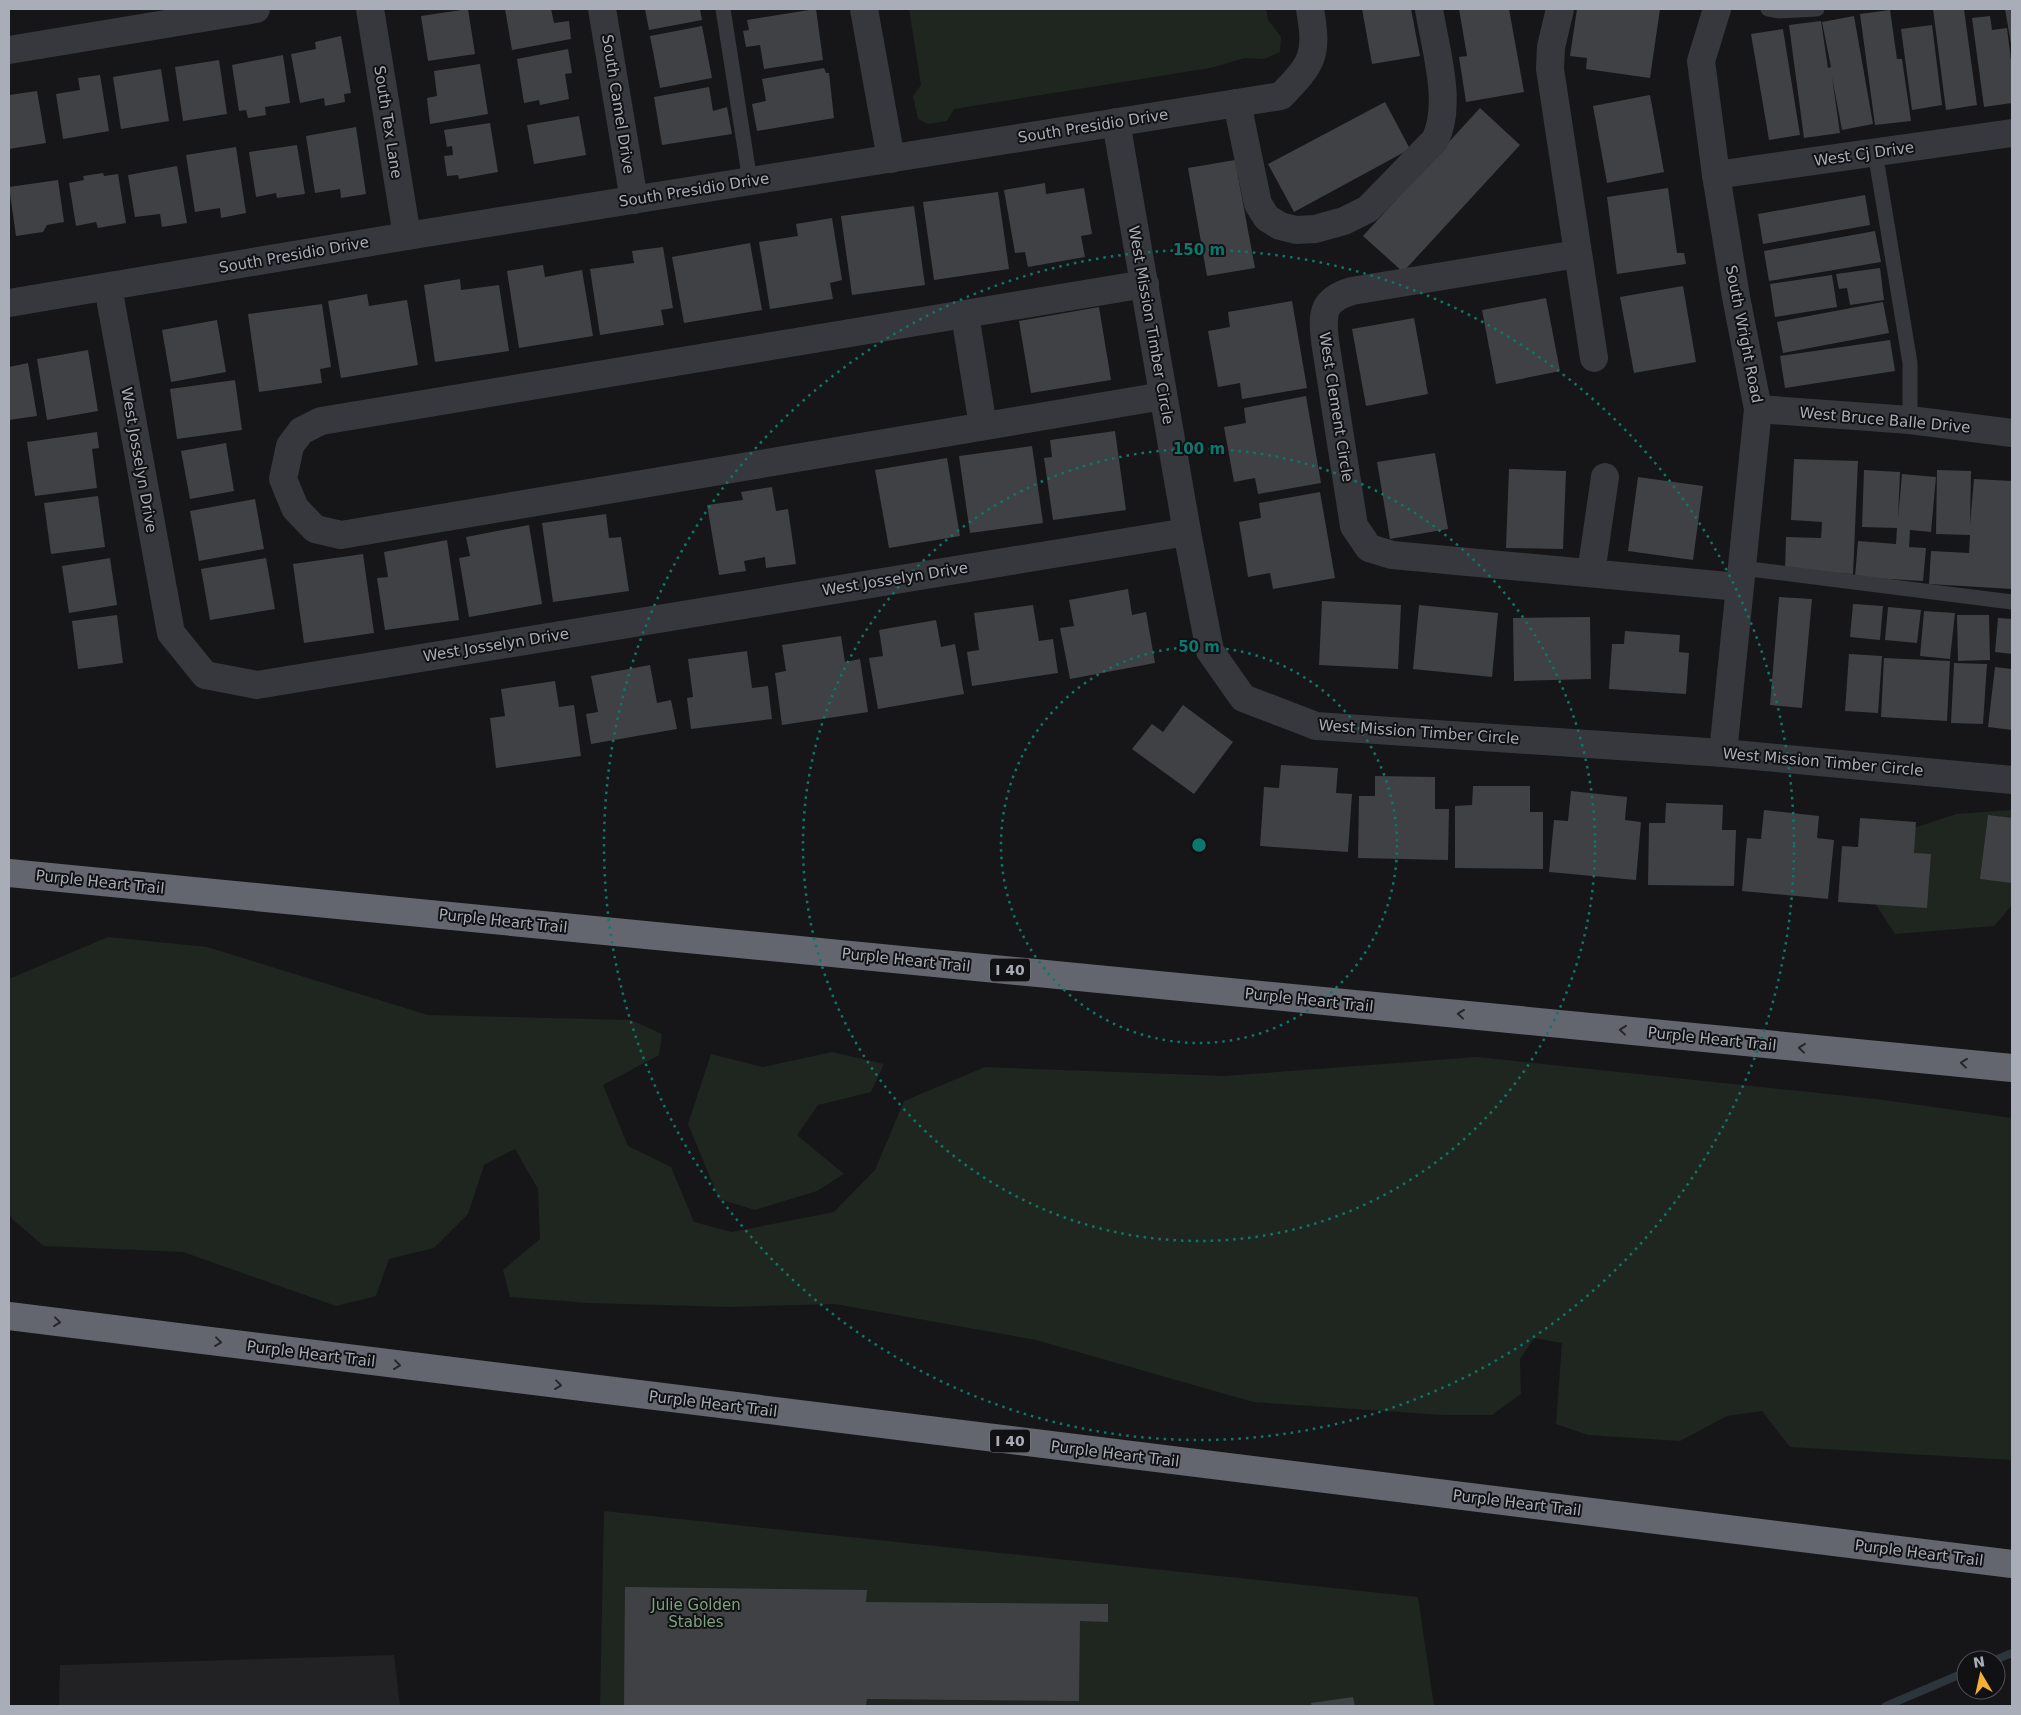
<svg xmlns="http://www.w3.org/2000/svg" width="2021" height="1715" font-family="'DejaVu Sans',sans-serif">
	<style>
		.built { fill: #222225 }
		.green { fill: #1e261f }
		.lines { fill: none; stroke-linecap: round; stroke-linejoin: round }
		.stream { stroke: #2c353c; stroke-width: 8 }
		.building { fill: #404145 }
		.service { stroke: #37383d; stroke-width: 15 }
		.minor { stroke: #37383d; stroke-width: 28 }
		.motorway { stroke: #63666e; stroke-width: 28 }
		.oneway { stroke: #26262a }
		.ring { fill: none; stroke: #0f766e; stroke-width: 2.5; stroke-dasharray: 2.5 5 }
		.labels { text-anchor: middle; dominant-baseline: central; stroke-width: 4; stroke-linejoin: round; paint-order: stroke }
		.shield { fill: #111113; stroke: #7b7e86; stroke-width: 1 }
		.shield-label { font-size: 14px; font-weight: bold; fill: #a8adb8 }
		.street-label { font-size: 15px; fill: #a8adb8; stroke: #111113 }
		.park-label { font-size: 15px; fill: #7fa381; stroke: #111113 }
		.centre { fill: #0f766e; stroke: #111113; stroke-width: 2.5 }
		.ring-label { font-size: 15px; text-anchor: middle; font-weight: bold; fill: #0f766e; stroke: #111113; stroke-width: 4; stroke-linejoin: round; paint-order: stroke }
	</style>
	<rect width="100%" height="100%" fill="#161618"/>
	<polygon class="built" points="394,1655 400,1706 59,1706 60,1665"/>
	<g class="green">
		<polygon points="909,9 1266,9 1268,20 1281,37 1280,52 1264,59 1245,58 1210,68 954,109 947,121 928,124 918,119 913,96 921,85"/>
		<polygon points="2012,810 2012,905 1994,926 1895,934 1842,852 1956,814"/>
		<polygon points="108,937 207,947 428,1015 631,1020 662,1034 659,1055 603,1085 628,1146 671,1167 694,1222 732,1232 834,1212 875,1170 904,1101 985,1067 1225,1076 1477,1057 1876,1099 2012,1118 2012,1460 1790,1447 1762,1411 1727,1416 1680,1441 1588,1435 1556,1424 1562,1343 1534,1338 1520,1359 1521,1394 1492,1415 1444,1415 1253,1402 1036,1340 835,1304 730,1307 589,1303 510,1297 503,1270 540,1239 538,1189 515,1149 484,1165 468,1214 434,1248 389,1259 376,1296 336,1306 183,1252 44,1246 12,1219 9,1212 9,979"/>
		<polygon points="832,1052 884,1064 871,1092 818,1105 797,1135 844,1174 817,1191 755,1210 719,1199 688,1124 711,1054 763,1067"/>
		<polygon points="604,1511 1418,1597 1434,1706 600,1706"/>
	</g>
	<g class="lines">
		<g class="stream">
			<polyline points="1995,1660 2012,1653"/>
			<polyline points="1886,1706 1966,1672"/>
		</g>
	</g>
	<g class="building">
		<polygon points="468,9 475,54 428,61 421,16"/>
		<polygon points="505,9 551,9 554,23 569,21 571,39 512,50"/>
		<polygon points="645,9 700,9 702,20 649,30"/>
		<polygon points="816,9 823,60 764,69 760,45 746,47 743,31 749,30 747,20"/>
		<polygon points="1362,9 1411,9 1420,56 1372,64"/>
		<polygon points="1459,9 1509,9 1524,92 1466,102 1459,57 1467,56"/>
		<polygon points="1577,9 1660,9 1650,78 1586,69 1587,58 1570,56"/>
		<polygon points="1933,9 1964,9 1977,105 1946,110"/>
		<polygon points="2005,9 2012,9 2012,43 2011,44"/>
		<polygon points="1890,10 1897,59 1902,59 1911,121 1875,125 1860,14"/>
		<polygon points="1854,16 1873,124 1842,130 1832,77 1840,133 1804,138 1789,25 1821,21 1828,68 1831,67 1822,22"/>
		<polygon points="1990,16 1992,30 2007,28 2012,68 2012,103 1984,107 1972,18"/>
		<polygon points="1932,25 1942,105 1912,110 1901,29"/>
		<polygon points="702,26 712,78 660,88 650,36"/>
		<polygon points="1783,29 1800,135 1769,140 1751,34"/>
		<polygon points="341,36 351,93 344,94 345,102 325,106 324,98 300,103 291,54 316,49 315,42"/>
		<polygon points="568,49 572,73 565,74 569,99 540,105 539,100 524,103 517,59"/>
		<polygon points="283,55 290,103 265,107 266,115 248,118 246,110 239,111 232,65"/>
		<polygon points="219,60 227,114 183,121 175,67"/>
		<polygon points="480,64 488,114 430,124 427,98 437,96 434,71"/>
		<polygon points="824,68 826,73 829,73 834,118 757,131 752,104 766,101 762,79"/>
		<polygon points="161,69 169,121 121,129 113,77"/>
		<polygon points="100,75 109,131 63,139 56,94 80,90 78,78"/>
		<polygon points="709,87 713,111 727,107 732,134 662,145 654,97"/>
		<polygon points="37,91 46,143 9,149 9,95"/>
		<polygon points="1650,95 1664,172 1607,183 1593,106"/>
		<polygon points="1385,102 1410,149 1294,212 1268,164"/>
		<polygon points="1480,108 1520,145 1403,272 1363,236"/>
		<polygon points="579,116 586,155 534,164 527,125"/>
		<polygon points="490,123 498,172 459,179 458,175 447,176 444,156 453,155 452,146 447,147 444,130"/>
		<polygon points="356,127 366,194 341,198 340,189 315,193 306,136"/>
		<polygon points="297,145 305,194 277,198 276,193 256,197 249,152"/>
		<polygon points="236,147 246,213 221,218 220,208 195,212 186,155"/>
		<polygon points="1235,160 1255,268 1207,276 1188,168"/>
		<polygon points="177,166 187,223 162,227 160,214 135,217 128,175"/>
		<polygon points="103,173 104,176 118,174 126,223 98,228 96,222 76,226 69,183 84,180 83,176"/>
		<polygon points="58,180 64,222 47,225 43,232 16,236 9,187"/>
		<polygon points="1045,183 1046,194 1084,188 1092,234 1081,236 1085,257 1028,267 1025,252 1015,253 1004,190"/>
		<polygon points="1668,188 1677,253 1684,253 1686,264 1617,274 1607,197"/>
		<polygon points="998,192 1009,269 934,280 923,202"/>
		<polygon points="1865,195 1870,225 1763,244 1758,214"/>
		<polygon points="914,206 925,285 852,295 841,216"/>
		<polygon points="832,218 842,280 830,283 833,299 770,309 759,242 798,236 796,224"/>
		<polygon points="1875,231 1881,262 1769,281 1764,251"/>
		<polygon points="750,243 762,310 684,323 672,257"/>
		<polygon points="663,247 673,308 661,310 664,325 600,335 590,269 634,263 632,251"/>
		<polygon points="543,265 545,277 582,270 593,336 519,348 507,271"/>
		<polygon points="1880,268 1884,300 1850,305 1847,288 1839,289 1836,274"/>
		<polygon points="1832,275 1837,307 1775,317 1770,284"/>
		<polygon points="460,279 461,290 499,285 509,351 435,362 424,285"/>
		<polygon points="1683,286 1696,362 1634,373 1620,297"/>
		<polygon points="367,294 369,306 407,300 418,365 341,378 328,301"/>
		<polygon points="1546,298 1560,371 1496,384 1482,310"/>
		<polygon points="1292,301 1307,388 1242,399 1240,383 1218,387 1208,331 1230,327 1228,312"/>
		<polygon points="1883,302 1889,333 1783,353 1777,322"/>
		<polygon points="322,304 331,367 320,369 322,383 259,392 248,314"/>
		<polygon points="1099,307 1111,380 1031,393 1019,321"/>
		<polygon points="1414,318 1428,394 1366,406 1352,329"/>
		<polygon points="217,320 226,372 171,382 162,330"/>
		<polygon points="1890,340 1895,371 1785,388 1780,356"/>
		<polygon points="88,350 98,411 47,420 37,359"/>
		<polygon points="28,363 37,416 9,420 9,367"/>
		<polygon points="235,380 242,430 177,439 170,389"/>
		<polygon points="1306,396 1321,483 1258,494 1255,478 1234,482 1224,427 1246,423 1244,408"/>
		<polygon points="1115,431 1126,510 1053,520 1044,458 1052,457 1050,440"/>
		<polygon points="97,432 99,448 92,449 97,488 35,496 27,442"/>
		<polygon points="226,443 234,491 190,499 181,451"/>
		<polygon points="1032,446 1043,523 970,533 959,456"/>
		<polygon points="1435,453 1448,529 1390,539 1377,462"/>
		<polygon points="947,458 960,536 889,548 875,470"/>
		<polygon points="1794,459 1858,461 1853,574 1785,571 1786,537 1821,538 1822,522 1791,520"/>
		<polygon points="1509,469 1566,471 1563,549 1506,548"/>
		<polygon points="1864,470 1900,472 1898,519 1902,474 1936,477 1931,532 1910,530 1909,547 1926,548 1923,581 1855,577 1858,541 1896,544 1897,528 1862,527"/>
		<polygon points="1937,470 1971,471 1970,525 1974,479 2012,481 2012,589 1929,584 1931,551 1969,553 1970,535 1936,534"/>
		<polygon points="1638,477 1703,486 1693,560 1628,551"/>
		<polygon points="772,487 776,511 788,509 796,564 766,568 765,557 744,561 746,571 719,575 707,505 743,500 741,492"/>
		<polygon points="1320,492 1335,578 1273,589 1270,573 1248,577 1239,522 1261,518 1259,503"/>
		<polygon points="98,496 105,547 51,554 44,503"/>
		<polygon points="255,499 264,549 199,561 190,511"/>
		<polygon points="606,514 609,538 621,537 629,591 553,602 542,523"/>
		<polygon points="529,525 542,604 469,617 459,558 470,556 466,537"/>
		<polygon points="447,540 459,620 385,630 377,578 388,577 384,552"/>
		<polygon points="363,554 374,633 304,643 293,564"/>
		<polygon points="110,558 117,605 69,613 62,566"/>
		<polygon points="266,558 275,609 210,620 201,569"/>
		<polygon points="1128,589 1132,615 1146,612 1155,663 1070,679 1060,628 1074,626 1069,600"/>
		<polygon points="1779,597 1812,599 1802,708 1770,705"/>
		<polygon points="1322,601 1401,605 1398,669 1319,665"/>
		<polygon points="1853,604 1883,606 1880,640 1850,637"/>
		<polygon points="1033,605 1039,641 1053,639 1058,673 972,686 967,652 979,650 974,613"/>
		<polygon points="1419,605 1498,613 1492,677 1413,669"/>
		<polygon points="1888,607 1921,610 1917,643 1885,640"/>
		<polygon points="1924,611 1955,613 1950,659 1920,656"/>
		<polygon points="117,615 123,663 78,669 72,621"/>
		<polygon points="1957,615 1989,615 1990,660 1958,661"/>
		<polygon points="1590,617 1591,679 1514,681 1513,618"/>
		<polygon points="1998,618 2012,619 2012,654 1995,652"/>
		<polygon points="936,620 941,647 955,644 964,694 878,709 869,658 883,656 879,630"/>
		<polygon points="1625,631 1680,635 1679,652 1689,653 1686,694 1609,689 1612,644 1624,644"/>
		<polygon points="841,636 845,662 860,659 868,712 782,725 775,673 786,671 782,645"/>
		<polygon points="747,651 752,688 768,686 772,719 691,729 687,698 693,697 688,659"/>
		<polygon points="1849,654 1882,656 1878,713 1845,711"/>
		<polygon points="1884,658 1950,661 1947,721 1881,717"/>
		<polygon points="1954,663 1987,664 1983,724 1951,723"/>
		<polygon points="650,665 657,703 671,700 677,729 591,744 586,714 598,712 591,676"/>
		<polygon points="1995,667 2012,669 2012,730 1988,727"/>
		<polygon points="555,681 559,707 574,705 581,756 496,768 490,718 505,716 501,689"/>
		<polygon points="1183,705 1233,742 1194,794 1132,749 1152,724 1163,732"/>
		<polygon points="1281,765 1338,768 1336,793 1352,794 1348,852 1260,846 1264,787 1279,788"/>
		<polygon points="1375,776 1435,777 1435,809 1449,809 1448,860 1358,858 1359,796 1375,796"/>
		<polygon points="1473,786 1530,786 1530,812 1543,812 1543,869 1455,868 1455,806 1472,805"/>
		<polygon points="1571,791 1627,797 1625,820 1641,822 1636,880 1549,872 1554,820 1568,821"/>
		<polygon points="1666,803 1723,805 1722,830 1736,830 1734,886 1648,885 1649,823 1665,823"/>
		<polygon points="1764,810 1819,816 1817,838 1834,840 1828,899 1742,891 1747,838 1761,839"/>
		<polygon points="1988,815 2012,818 2012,883 1980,879"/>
		<polygon points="1860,818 1916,822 1914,853 1931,854 1927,908 1838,902 1842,846 1858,847"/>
		<polygon points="625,1587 867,1590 866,1602 1108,1604 1108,1622 1080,1621 1079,1701 867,1699 866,1706 624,1706"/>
		<polygon points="1353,1697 1355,1706 1312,1706 1311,1703"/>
	</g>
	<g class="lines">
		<g class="service">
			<polyline points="723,9 750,181"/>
			<polyline points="1768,9 1778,11 1817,9"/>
			<polyline points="1875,152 1910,363 1910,420"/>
			<polyline points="1742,568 2012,602"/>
		</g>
		<g class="minor">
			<polyline points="370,9 407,236"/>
			<polyline points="602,9 634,200"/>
			<polyline points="864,9 891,159"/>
			<polyline points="1560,9 1551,47 1550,69 1594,358"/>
			<polyline points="1717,9 1701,61 1716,175 1736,297 1758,409 1723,753"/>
			<polyline points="9,50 256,9"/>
			<path d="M1237,103L1258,204L1267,218L1280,226L1296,230L1315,229L1344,221L1368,209L1435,140C1453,104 1435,48 1429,9"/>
			<polyline points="1116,122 1187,532 1210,651 1243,698 1316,726 1723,753 2012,780"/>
			<polyline points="1716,175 2012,133"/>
			<path d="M1577,254L1352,291C1322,300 1322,313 1325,341L1354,526L1369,548L1392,555L1739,587"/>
			<polyline points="1145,284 321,421 301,431 290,446 283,479 295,508 315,529 341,535 1163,396"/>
			<polyline points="108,287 171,633 205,675 257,685 1187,532"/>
			<path d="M9,303L407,236L1281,96C1313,63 1318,56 1310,9"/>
			<polyline points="965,315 983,426"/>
			<polyline points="1758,409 1910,420 2012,433"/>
			<polyline points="1591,573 1605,477"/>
		</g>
		<g class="motorway">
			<polyline points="9,873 2012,1068"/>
			<polyline points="9,1316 2012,1564"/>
		</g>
	</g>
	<defs><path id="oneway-chevron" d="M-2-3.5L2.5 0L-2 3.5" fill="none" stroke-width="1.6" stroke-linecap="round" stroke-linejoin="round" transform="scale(1.25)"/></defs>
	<g class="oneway">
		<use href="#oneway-chevron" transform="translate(1461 1014) rotate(-174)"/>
		<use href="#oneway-chevron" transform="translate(1623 1030) rotate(-174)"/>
		<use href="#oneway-chevron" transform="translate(1802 1048) rotate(-174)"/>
		<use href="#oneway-chevron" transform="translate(1964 1063) rotate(-174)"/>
		<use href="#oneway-chevron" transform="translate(57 1322) rotate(7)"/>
		<use href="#oneway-chevron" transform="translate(218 1342) rotate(7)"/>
		<use href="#oneway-chevron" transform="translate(397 1365) rotate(7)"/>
		<use href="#oneway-chevron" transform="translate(558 1385) rotate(7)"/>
	</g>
	<g class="ring">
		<circle cx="1199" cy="845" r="198"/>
		<circle cx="1199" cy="845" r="396"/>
		<circle cx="1199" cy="845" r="595"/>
	</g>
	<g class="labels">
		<g class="shield">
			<rect x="990" y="958.5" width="40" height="23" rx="4"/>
			<rect x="990" y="1429.5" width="40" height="23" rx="4"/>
		</g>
		<g class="shield-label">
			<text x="1010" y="970">I 40</text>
			<text x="1010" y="1441">I 40</text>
		</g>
		<g class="street-label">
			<text transform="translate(618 104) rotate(81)">South Camel Drive</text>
			<text transform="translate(388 122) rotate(81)">South Tex Lane</text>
			<text transform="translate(1093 126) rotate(-9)">South Presidio Drive</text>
			<text transform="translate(1864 154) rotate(-8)">West Cj Drive</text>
			<text transform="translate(694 190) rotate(-9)">South Presidio Drive</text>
			<text transform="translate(294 255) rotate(-10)">South Presidio Drive</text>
			<text transform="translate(1151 325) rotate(80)">West Mission Timber Circle</text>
			<text transform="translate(1744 334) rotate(79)">South Wright Road</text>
			<text transform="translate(1336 407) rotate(81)">West Clement Circle</text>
			<text transform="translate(1885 420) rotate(5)">West Bruce Balle Drive</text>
			<text transform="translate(139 460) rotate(80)">West Josselyn Drive</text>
			<text transform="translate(895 579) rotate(-9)">West Josselyn Drive</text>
			<text transform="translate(496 645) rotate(-9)">West Josselyn Drive</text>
			<text transform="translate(1419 732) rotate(4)">West Mission Timber Circle</text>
			<text transform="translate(1823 762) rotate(5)">West Mission Timber Circle</text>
			<text transform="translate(100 882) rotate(6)">Purple Heart Trail</text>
			<text transform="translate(503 921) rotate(6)">Purple Heart Trail</text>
			<text transform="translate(906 960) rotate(6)">Purple Heart Trail</text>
			<text transform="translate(1309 1000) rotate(6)">Purple Heart Trail</text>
			<text transform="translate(1712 1039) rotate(6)">Purple Heart Trail</text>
			<text transform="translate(311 1354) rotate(7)">Purple Heart Trail</text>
			<text transform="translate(713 1404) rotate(7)">Purple Heart Trail</text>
			<text transform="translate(1115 1454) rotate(7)">Purple Heart Trail</text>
			<text transform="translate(1517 1503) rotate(7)">Purple Heart Trail</text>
			<text transform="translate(1919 1553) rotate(7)">Purple Heart Trail</text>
		</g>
		<g class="park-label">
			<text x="696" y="1605">Julie Golden<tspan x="696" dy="17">Stables</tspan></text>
		</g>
	</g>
	<circle cx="1199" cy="845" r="8" class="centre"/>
	<g class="ring-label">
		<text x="1199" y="255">150 m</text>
		<text x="1199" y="454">100 m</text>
		<text x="1199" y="652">50 m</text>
	</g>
	<rect width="2021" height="1715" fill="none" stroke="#a8adb8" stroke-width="20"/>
	<g transform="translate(1981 1675) rotate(351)"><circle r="24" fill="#111113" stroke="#4d4f55"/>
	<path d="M0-4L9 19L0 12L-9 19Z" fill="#f2b134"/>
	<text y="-8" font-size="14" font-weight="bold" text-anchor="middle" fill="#a8adb8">N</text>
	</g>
</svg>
